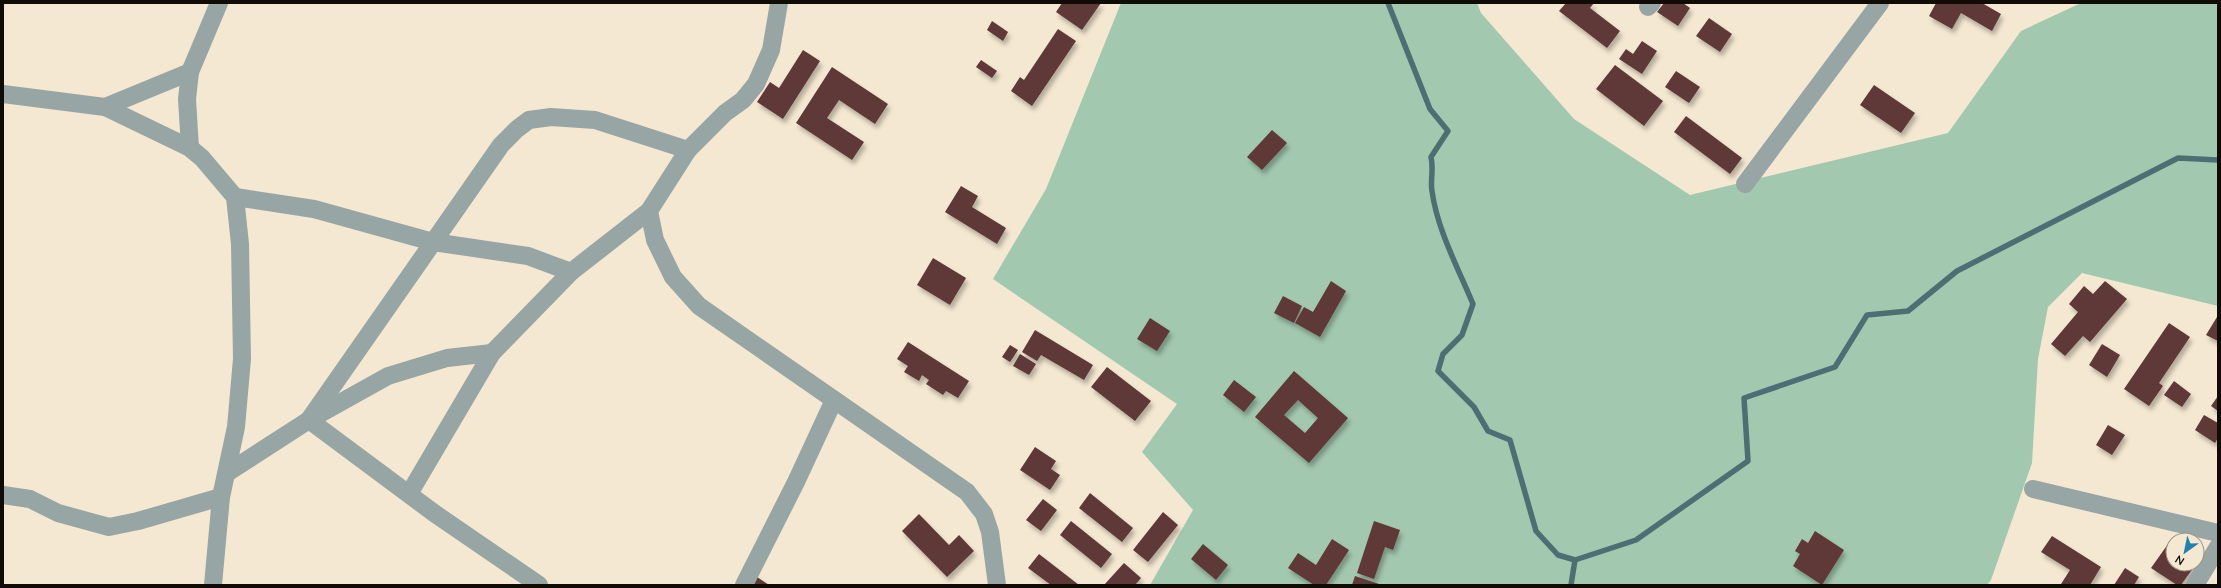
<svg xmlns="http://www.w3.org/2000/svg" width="2221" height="588" font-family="'Nunito Sans',sans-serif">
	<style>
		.green { fill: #a2c8af }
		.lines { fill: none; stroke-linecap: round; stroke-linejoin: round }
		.stream { stroke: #4d6f74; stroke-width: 5.5 }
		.building { fill: #5e3737; fill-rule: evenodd; filter: url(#shadow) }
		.minor { stroke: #98a5a5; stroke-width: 18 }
	</style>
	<defs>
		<filter id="shadow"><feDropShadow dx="2.5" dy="4.5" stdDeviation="2" flood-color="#0004"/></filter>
	</defs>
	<rect width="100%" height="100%" fill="#f4e8d2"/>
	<polygon class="green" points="1121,3 1477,3 1481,13 1574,119 1690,195 1948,133 2021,31 2081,3 2218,3 2218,306 2082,273 2048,307 2038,359 2032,463 1991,580 1987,585 1150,585 1193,510 1142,452 1177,404 993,279 1046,189"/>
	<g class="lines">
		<g class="stream">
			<path d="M1388,3L1430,109L1448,131L1431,157C1434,170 1430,180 1432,191C1437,229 1458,268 1473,304L1462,335L1443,354L1438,371L1474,407L1488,431L1510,440L1536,531L1558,555L1575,560"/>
			<polyline points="1571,585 1575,560 1636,540 1748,461 1744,398 1835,367 1867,315 1908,311 1957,271 2178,158 2218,160"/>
		</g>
	</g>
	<g class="building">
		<polygon points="1062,3 1101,3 1082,30 1056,12"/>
		<polygon points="1566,3 1594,3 1590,8 1620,31 1607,48 1559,11"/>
		<polygon points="1664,3 1683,3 1690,8 1678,26 1657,12"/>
		<polygon points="1936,3 1982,3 2001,14 1992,31 1961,13 1952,29 1929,16"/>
		<polygon points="1709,18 1732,34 1720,52 1696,36"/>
		<polygon points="992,21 1008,32 1003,41 987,30"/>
		<polygon points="1058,29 1076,41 1032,106 1011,91 1020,77 1024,80"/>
		<polygon points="1642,41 1657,51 1642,74 1619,59 1626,49 1633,54"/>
		<polygon points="803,50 820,61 783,119 757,102 770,82 779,88"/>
		<polygon points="981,60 997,71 992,78 976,67"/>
		<polygon points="1615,65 1663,101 1644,126 1596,89"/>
		<polygon points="832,67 888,104 875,124 839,100 827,118 864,142 852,160 796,123"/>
		<polygon points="1676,71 1700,87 1689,103 1665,87"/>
		<polygon points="1874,85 1915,113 1901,133 1860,105"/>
		<polygon points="1686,116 1742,158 1730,174 1674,132"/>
		<polygon points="1272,130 1287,143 1262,170 1247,157"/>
		<polygon points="961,186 978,196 972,207 1006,228 997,244 945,212"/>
		<polygon points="933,258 966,278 950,305 917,285"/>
		<polygon points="1331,281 1346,291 1320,337 1295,323 1304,307 1313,312"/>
		<polygon points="2105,281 2127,299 2090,342 2083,336 2065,356 2051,344 2078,312 2069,304 2084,286 2093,294"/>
		<polygon points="1283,296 1302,306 1294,323 1274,313"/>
		<polygon points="2217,317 2218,318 2218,341 2206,335"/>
		<polygon points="1150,318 1170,331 1157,351 1137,339"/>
		<polygon points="2169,323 2190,337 2159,383 2163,386 2149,406 2124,389"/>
		<polygon points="1035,330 1093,365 1084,380 1041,355 1037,361 1022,352"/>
		<polygon points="908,342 969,381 958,398 946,391 943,395 926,384 929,380 922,375 919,381 904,372 908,366 897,359"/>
		<polygon points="2102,344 2120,355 2107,377 2089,365"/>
		<polygon points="1010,345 1018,350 1010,362 1002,357"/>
		<polygon points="1020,354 1036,364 1029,375 1013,366"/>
		<polygon points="1107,367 1151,401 1135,421 1091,387"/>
		<path d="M1294,371L1348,418L1309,463L1255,417ZM1298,400L1318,418L1305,433L1284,415Z"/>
		<polygon points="1234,380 1256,397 1244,412 1223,395"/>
		<polygon points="2174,381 2191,394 2182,407 2164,395"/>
		<polygon points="2218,396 2218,411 2211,406"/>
		<polygon points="2204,415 2218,423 2218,438 2215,443 2195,430"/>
		<polygon points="2108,425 2125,435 2112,455 2096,445"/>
		<polygon points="1035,447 1056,461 1051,469 1060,475 1050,490 1020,470"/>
		<polygon points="1090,493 1133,528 1122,542 1079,508"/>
		<polygon points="1043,499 1057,510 1041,531 1026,520"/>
		<polygon points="1163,512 1178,525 1148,562 1133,550"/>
		<polygon points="919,514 949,545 959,535 974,551 947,577 902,531"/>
		<polygon points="1071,521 1112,554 1101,568 1060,535"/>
		<polygon points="1374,521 1400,530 1393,550 1385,547 1374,579 1357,573"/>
		<polygon points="1815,531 1844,550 1822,585 1793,566 1800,554 1795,551 1802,539 1808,543"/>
		<polygon points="2052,536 2101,567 2090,585 2061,584 2070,570 2041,552"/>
		<polygon points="1332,539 1349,550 1326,585 1314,585 1288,568 1298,553 1316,565"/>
		<polygon points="1203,544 1228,565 1216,580 1191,559"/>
		<polygon points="2168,544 2173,548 2173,564 2196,564 2181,585 2177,585 2151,568"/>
		<polygon points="1039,554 1079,585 1051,585 1028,568"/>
		<polygon points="1124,563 1141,578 1135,585 1104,585"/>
		<polygon points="2125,568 2139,577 2134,585 2114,585"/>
		<polygon points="754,575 769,585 747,585"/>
		<polygon points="1355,576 1382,585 1352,585"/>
	</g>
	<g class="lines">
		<g class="minor">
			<polyline points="1648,7 1652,3"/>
			<polyline points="3,94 105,107 190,148 202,158 235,197 240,244 242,359 236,427 221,497 213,585"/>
			<polyline points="105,107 190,72"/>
			<polyline points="190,148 187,99 190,72 219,3"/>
			<polyline points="1745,184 1880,3"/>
			<polyline points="235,197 314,209 433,242 528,256 571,272"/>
			<polyline points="649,211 655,240 673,277 699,306 967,492 984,514 990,532 997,585"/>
			<polyline points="309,420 501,145 517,129 529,120 551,117 595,120 688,150"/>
			<polyline points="309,420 434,513 539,585"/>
			<polyline points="227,473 309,420 388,376 447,358 492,353"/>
			<polyline points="2033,489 2218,533"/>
			<polyline points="409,494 492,353 571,272 649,211 688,150 725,113 743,100 756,84 771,50 779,3"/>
			<polyline points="3,495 30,499 58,513 109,527 138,521 221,497"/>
			<polyline points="744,585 796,482 834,400"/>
			<polyline points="2195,585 2218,547"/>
		</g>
	</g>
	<rect width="2221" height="588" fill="none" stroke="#100c05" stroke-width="8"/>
	<g transform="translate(2185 552) rotate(213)"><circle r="19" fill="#f4e8d2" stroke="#999080"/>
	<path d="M0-3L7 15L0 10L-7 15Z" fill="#1f81ac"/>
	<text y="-6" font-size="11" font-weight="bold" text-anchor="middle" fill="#100c05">N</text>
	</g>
</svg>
